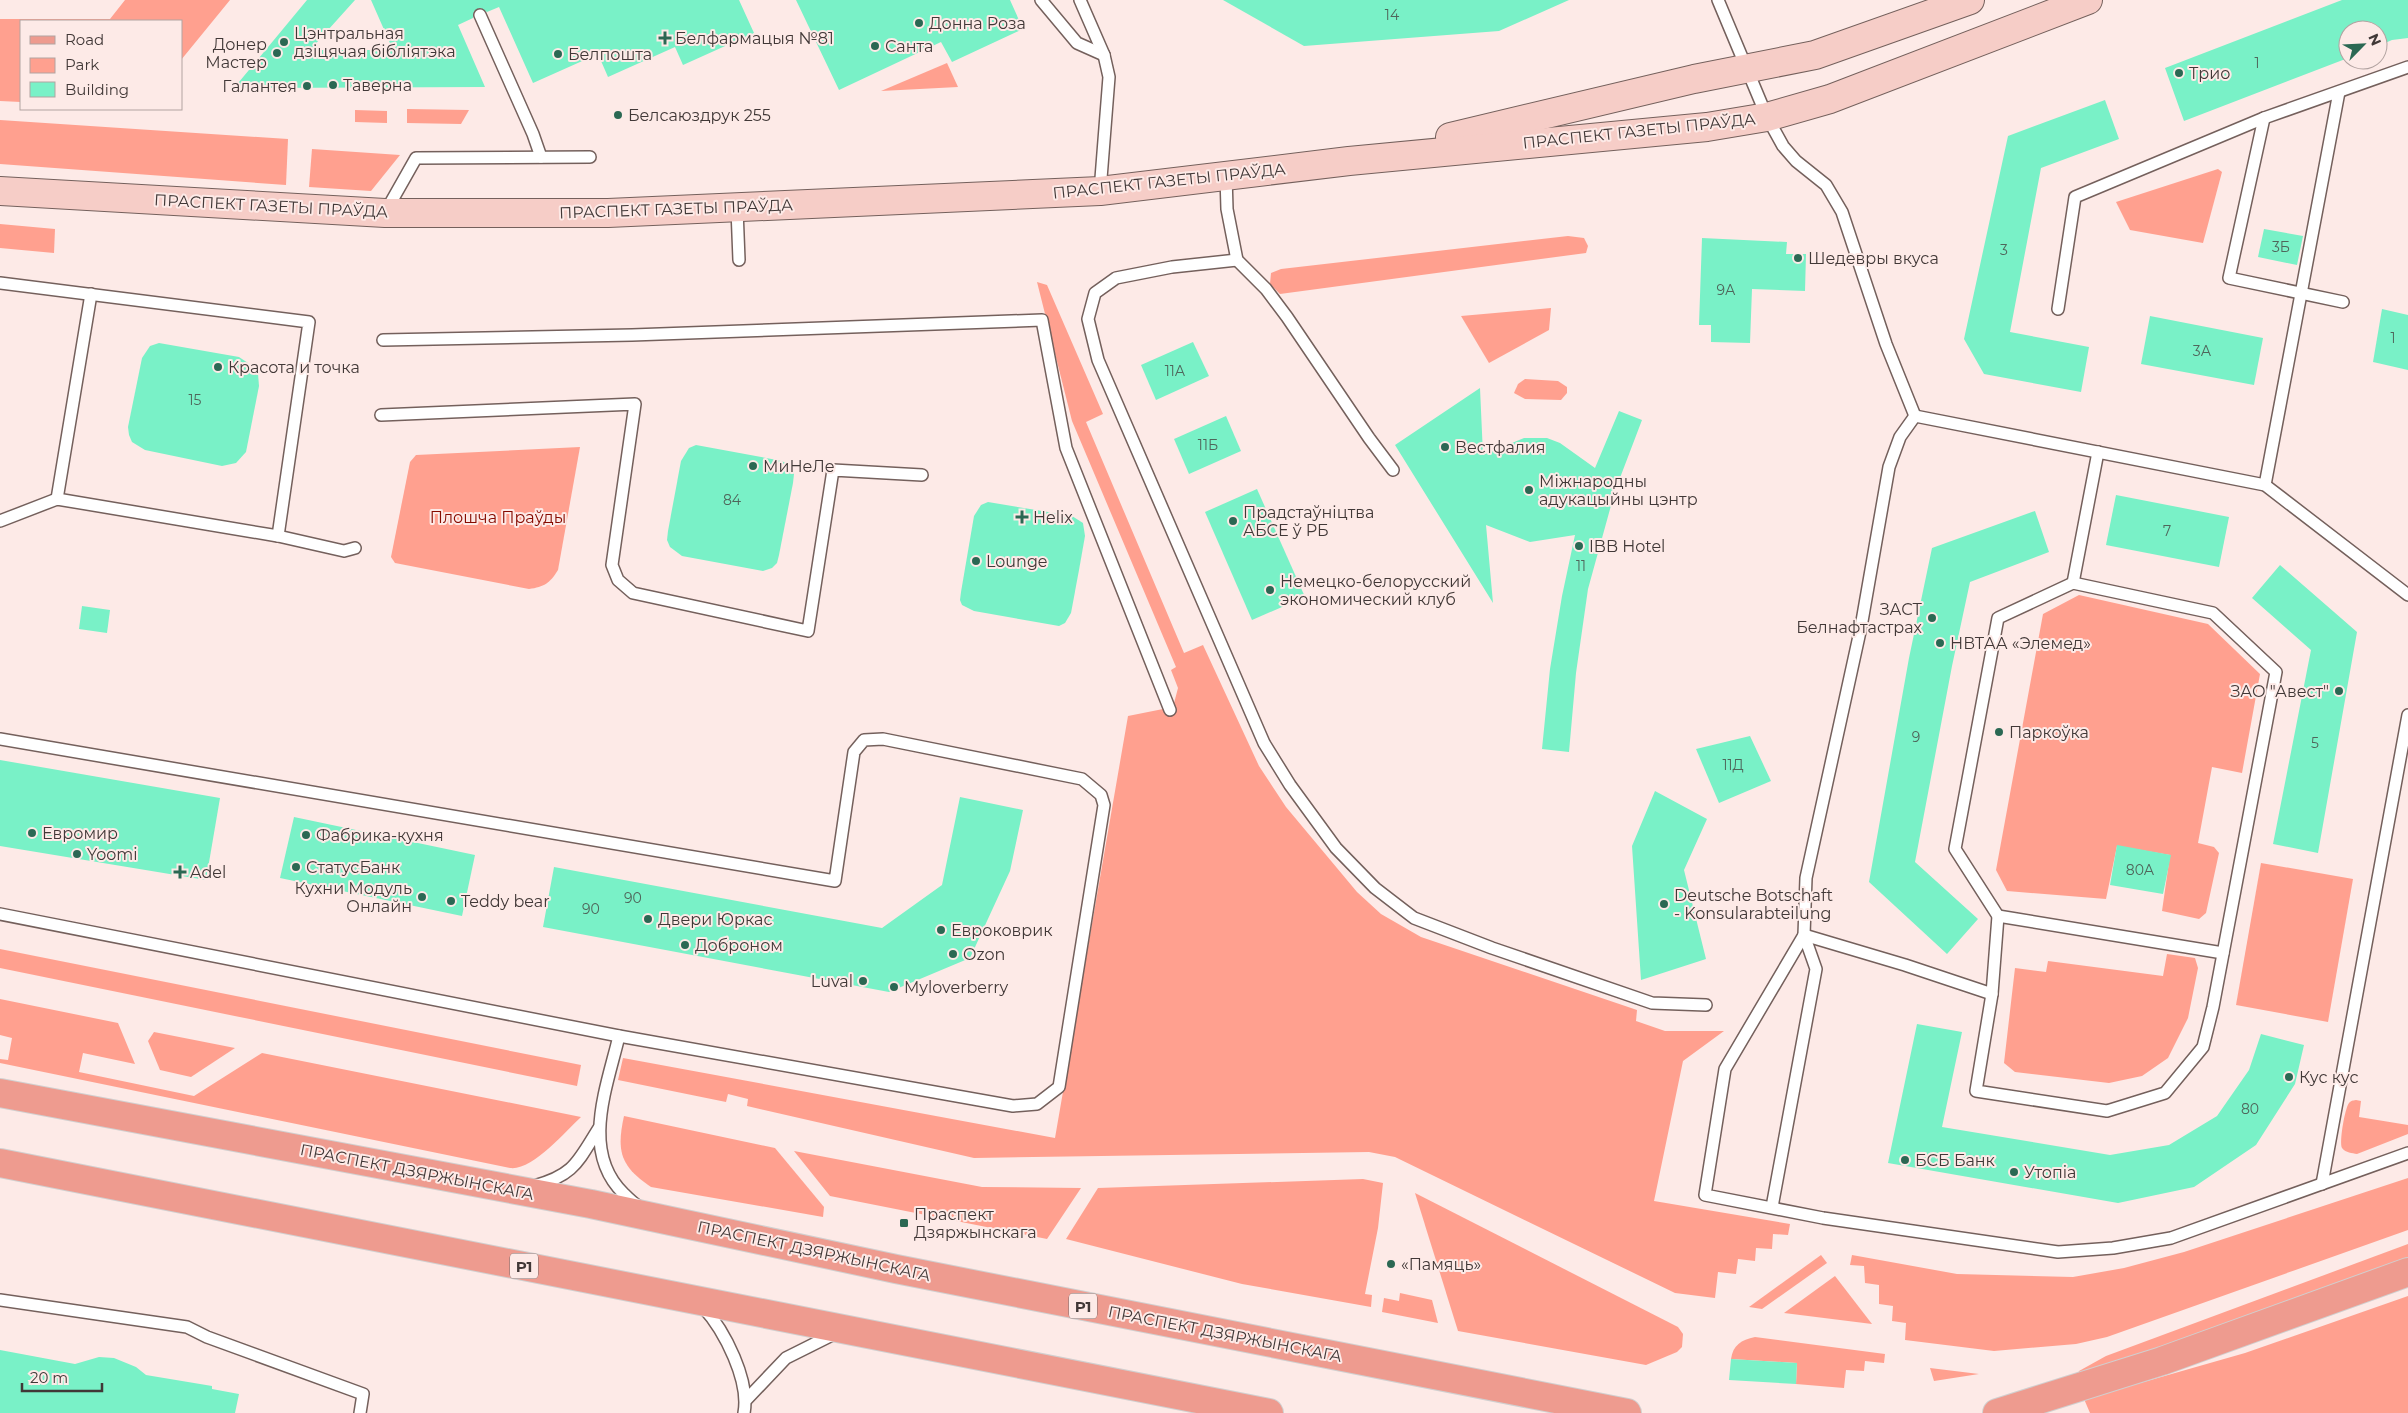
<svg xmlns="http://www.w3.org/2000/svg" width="2408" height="1413" font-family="Montserrat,sans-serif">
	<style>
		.green { fill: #ffa08f }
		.building { fill: #79f1c7 }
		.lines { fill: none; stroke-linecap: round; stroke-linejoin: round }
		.lane-casing { stroke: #74605c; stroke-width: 14 }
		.secondary-casing { stroke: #74605c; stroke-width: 30 }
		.primary-casing { stroke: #d1cfcf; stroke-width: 30 }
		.lane { stroke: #fff; stroke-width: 11 }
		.secondary { stroke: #f6cdc7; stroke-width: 28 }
		.primary { stroke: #ee9b8f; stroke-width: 28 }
		.poi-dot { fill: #2b6853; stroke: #fdeae7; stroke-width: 2 }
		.labels { text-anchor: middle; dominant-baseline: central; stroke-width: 4; stroke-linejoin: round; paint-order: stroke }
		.number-label { font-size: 14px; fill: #4f665b }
		.shield { fill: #fdeae7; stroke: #796d6c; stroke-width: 1 }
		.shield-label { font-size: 15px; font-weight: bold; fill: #413837 }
		.poi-label { font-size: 16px; fill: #413837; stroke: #fdeae7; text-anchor: start }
		.street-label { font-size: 16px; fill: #413837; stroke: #fdeae7 }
		.park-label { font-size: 16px; fill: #860b00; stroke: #fdeae7 }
	</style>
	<rect width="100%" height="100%" fill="#fdeae7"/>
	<g class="green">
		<polygon points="125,0 230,0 181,60 181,21 21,21 21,102 0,101 0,19 110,19"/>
		<polygon points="947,63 958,87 881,91"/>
		<polygon points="407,109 469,110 461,124 407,123"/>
		<polygon points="355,110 387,111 387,123 355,122"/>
		<polygon points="0,120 288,139 286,185 0,164"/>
		<polygon points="312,149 400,155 371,191 309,187"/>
		<polygon points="2218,169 2222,172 2203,243 2130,230 2116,202"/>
		<polygon points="0,224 55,229 54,253 0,248"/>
		<polygon points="1568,236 1584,238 1588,246 1586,253 1280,294 1270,284 1271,273 1281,269"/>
		<polygon points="1037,282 1047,285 1103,414 1086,422 1184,653 1203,645 1259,766 1286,807 1357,892 1381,914 1421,937 1637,1010 1636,1021 1665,1031 1724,1031 1683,1061 1654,1201 1790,1224 1788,1235 1773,1234 1772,1249 1756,1248 1755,1261 1738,1259 1736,1274 1718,1272 1715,1298 1675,1293 1395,1157 1369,1152 974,1158 747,1106 748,1099 728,1094 726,1102 618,1080 623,1058 1055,1138 1128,716 1173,707 1178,688 1171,670 1176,667 1072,421"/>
		<polygon points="1551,308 1549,330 1489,363 1461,316"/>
		<polygon points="1525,379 1558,381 1567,387 1567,393 1561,400 1525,399 1514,393 1518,384"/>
		<path d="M580,447L558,570C550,583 544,587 529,589L395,563L391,557L410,462L416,455Z"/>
		<polygon points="2079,595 2208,624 2260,674 2242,773 2212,767 2198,843 2214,847 2219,853 2206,913 2199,919 2162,911 2170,855 2117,846 2106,899 2007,891 1996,870 2043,614"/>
		<polygon points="2261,863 2353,879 2328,1022 2236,1005"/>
		<polygon points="0,949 581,1065 577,1086 0,968"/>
		<polygon points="2167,954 2195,958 2198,968 2188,1018 2168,1058 2142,1076 2109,1083 2015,1072 2004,1063 2015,968 2046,972 2048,961 2163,976"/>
		<path d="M0,999L118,1023L135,1064L83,1053L79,1072L194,1096L262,1053L581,1117C565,1132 532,1171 510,1168L0,1063V1059L8,1060L12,1038L0,1035Z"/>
		<polygon points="154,1032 235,1048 191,1077 160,1070 148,1041"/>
		<path d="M2356,1100L2361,1101L2359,1117L2408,1125V1134L2357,1154C2352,1153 2346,1153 2342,1148C2339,1142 2345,1108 2349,1103C2352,1100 2352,1101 2356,1100Z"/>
		<path d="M624,1116L775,1148L824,1207L823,1217L651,1187C621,1167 616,1152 624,1116Z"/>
		<polygon points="794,1151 982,1187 1081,1188 1047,1239 830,1196"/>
		<polygon points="2408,1178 2408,1230 2107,1337 2076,1344 1994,1351 1905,1340 1906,1323 1892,1321 1893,1306 1879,1304 1879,1285 1865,1283 1864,1266 1850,1265 1852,1255 1957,1274 2073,1277 2124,1268 2184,1252"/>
		<polygon points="1363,1179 1383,1183 1378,1228 1365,1294 1372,1295 1371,1307 1242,1284 1066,1239 1098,1188"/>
		<polygon points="1415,1193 1678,1327 1683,1334 1682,1347 1677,1352 1646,1365 1458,1331"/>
		<polygon points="2408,1244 2408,1259 2113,1369 2077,1379 2079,1371 2106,1356"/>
		<polygon points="1821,1255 1827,1263 1762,1309 1749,1307"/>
		<polygon points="1835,1276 1872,1324 1784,1313"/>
		<polygon points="1400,1293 1432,1300 1438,1323 1382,1312 1384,1298 1399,1301"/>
		<polygon points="2408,1296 2408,1413 2090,1413 2084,1399 2245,1353"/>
		<path d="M1755,1337L1885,1354L1884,1363L1865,1361L1864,1371L1846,1370L1844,1388L1796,1384L1797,1363L1731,1359C1733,1345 1741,1340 1755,1337Z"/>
		<polygon points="1930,1368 1979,1374 1934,1381"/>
	</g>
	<g class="building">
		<polygon points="307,0 355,0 310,50 393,50 371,0 739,0 754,33 683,65 675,47 608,77 598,54 533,83 499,7 487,12 480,8 474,11 473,18 458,25 485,87 234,88"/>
		<polygon points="796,0 1010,0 1023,29 952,62 941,42 839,90"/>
		<polygon points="1223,0 1569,0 1499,31 1304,46"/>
		<polygon points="2342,0 2408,0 2408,38 2392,40 2378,46 2378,30 2348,30 2348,58 2184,121 2165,68"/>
		<polygon points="2105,100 2119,139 2041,168 2010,332 2089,347 2081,392 1984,374 1964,339 2008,136"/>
		<polygon points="2264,229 2303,236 2297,265 2258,257"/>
		<polygon points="1702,238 1787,242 1786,254 1806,254 1805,291 1752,289 1750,343 1711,342 1711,325 1699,325"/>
		<polygon points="2382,309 2408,315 2408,370 2373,362"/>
		<polygon points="2150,316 2263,338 2254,385 2141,364"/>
		<polygon points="1193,342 1209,376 1156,400 1141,365"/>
		<polygon points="159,343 239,357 254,367 258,374 259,386 246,452 236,463 222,466 145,450 132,442 129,435 128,427 142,358 150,346"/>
		<polygon points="1480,388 1483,455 1524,438 1547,438 1560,443 1595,468 1619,411 1642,420 1615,491 1588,589 1576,673 1569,752 1542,749 1550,669 1562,596 1575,535 1530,542 1486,525 1493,603 1395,445"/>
		<polygon points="1226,416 1241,451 1189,474 1174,439"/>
		<polygon points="696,445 777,460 784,462 790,467 794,474 793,483 779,555 777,563 772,568 763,571 682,556 670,547 667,540 668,531 681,461 689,448"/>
		<polygon points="1257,489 1305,597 1252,620 1205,512"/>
		<polygon points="2116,495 2229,517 2219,567 2106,545"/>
		<polygon points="988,502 1072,516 1083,523 1085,536 1079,570 1071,613 1065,623 1059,626 974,611 962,605 960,600 961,592 974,516 981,505"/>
		<polygon points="2035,511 2049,552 1970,582 1952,666 1915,862 1978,919 1947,954 1869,882 1909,658 1932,548"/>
		<polygon points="2280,565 2357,632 2318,853 2273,844 2311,650 2252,598"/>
		<polygon points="82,606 110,610 107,633 79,629"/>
		<polygon points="1750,736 1771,781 1719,803 1696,749"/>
		<polygon points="0,760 220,798 206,880 0,846"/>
		<polygon points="1655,791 1707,819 1684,870 1706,959 1641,980 1632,846"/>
		<polygon points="960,797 1023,810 1010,871 970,958 889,992 543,927 554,867 882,928 942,885"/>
		<polygon points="294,817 475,855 462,916 280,878"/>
		<polygon points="2117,845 2171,855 2163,894 2110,885"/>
		<polygon points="1917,1024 1962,1032 1942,1127 2110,1155 2169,1145 2217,1116 2249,1070 2261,1034 2304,1045 2295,1084 2256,1145 2194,1187 2118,1203 1888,1163"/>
		<polygon points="0,1350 75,1364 99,1357 114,1358 136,1367 146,1375 212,1386 212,1389 239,1394 235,1413 0,1413"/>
		<polygon points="1731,1359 1797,1363 1796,1384 1729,1380"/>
	</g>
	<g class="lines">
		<defs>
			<g id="lane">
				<polyline points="1041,0 1077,43 1104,55"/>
				<polyline points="1080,0 1104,55 1109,77 1100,191"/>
				<polyline points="1718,0 1767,117 1783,146 1796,161 1826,185 1842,212 1886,344 1915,416"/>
				<polyline points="480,15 533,134 541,157"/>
				<polyline points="2264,118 2229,278 2343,302"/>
				<polyline points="1226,176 1227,209 1237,260 1266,289 1287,317 1369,438 1393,470"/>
				<polyline points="737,209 739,260"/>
				<polyline points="386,211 416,158 590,157"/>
				<polyline points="1237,260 1172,267 1116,278 1095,293 1088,319 1098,360 1264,743 1290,785 1336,848 1375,888 1414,918 1492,948 1652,1003 1706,1005"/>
				<polyline points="0,283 309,322 278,536"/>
				<polyline points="2058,309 2075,197 2264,118 2408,67"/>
				<polyline points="383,340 632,335 1042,320 1066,448 1170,710"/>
				<polyline points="381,415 635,404 612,565 618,580 633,593 808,631 833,470 922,475"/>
				<polyline points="1915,416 2265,485 2408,595"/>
				<polyline points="2265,485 2339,92"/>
				<polyline points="57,499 91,294"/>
				<polyline points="0,521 57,499 278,536 344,551 355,548"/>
				<polygon points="2073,583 2213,613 2276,672 2213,1007 2203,1047 2165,1093 2107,1111 1976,1091 1992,994 1998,916 1955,849 1998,618"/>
				<polyline points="2073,583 2098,452"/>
				<polyline points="0,739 835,881 854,752 864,740 883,739 1082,779 1101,795 1104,805 1059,1087 1037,1104 1013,1106 619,1036 0,914"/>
				<polyline points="1998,916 2223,953"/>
				<polyline points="1992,994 1905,965 1804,935 1725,1069 1705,1195 1823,1218 2058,1252 2113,1248 2171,1238 2408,1153"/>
				<path d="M619,1036C607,1087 580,1152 624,1194C628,1198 633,1203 638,1206"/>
				<polyline points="2322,1184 2408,715"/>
				<path d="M534,1186C575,1175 578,1161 599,1128"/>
				<polyline points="1772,1207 1816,969 1804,935 1806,878 1861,627 1889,467 1900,437 1915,416"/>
				<polyline points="0,1300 187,1327 207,1337 363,1394 360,1413"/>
				<path d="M703,1307C725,1331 750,1381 744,1413"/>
				<polyline points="747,1399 786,1358 836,1333"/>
			</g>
			<g id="secondary">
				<polyline points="1450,137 1694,79 1815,55 1970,0"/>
				<polyline points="0,191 385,213 608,213 1100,191 1349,161 1707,127 1767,117 1830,99 2088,0"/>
			</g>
			<g id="primary">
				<polyline points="0,1093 591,1204 896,1269 1627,1413"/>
				<polyline points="0,1163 1269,1413"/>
				<polyline points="1997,1413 2162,1361 2408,1272"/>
			</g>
		</defs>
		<use href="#lane" class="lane-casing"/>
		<use href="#secondary" class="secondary-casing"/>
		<use href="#primary" class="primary-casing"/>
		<use href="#lane" class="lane"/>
		<use href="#secondary" class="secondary"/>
		<use href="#primary" class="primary"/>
	</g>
	<g class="poi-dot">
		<circle cx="919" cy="23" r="5"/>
		<path d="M662.5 30.5h5v5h5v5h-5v5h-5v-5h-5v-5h5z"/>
		<circle cx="284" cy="42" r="5"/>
		<circle cx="875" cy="46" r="5"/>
		<circle cx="277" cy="53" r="5"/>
		<circle cx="558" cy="54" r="5"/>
		<circle cx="2179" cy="73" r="5"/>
		<circle cx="333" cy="85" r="5"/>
		<circle cx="307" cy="86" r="5"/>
		<circle cx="618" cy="115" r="5"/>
		<circle cx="1798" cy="258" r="5"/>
		<circle cx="218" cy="367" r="5"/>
		<circle cx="1445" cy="447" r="5"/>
		<circle cx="753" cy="466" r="5"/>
		<circle cx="1529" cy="490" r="5"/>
		<path d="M1019.5 509.5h5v5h5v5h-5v5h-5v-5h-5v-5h5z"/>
		<circle cx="1233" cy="521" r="5"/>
		<circle cx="1579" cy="546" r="5"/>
		<circle cx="976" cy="561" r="5"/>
		<circle cx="1270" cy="590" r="5"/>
		<circle cx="1932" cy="618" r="5"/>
		<circle cx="1940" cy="643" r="5"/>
		<circle cx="2339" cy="691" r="5"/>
		<circle cx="1999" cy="732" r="5"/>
		<circle cx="32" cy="833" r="5"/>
		<circle cx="306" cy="835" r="5"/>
		<circle cx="77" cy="854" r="5"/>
		<circle cx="296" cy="867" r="5"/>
		<path d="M177.5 864.5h5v5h5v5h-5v5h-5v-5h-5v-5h5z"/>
		<circle cx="422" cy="897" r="5"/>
		<circle cx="451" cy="901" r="5"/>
		<circle cx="1664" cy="904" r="5"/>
		<circle cx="648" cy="919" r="5"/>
		<circle cx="941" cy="930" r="5"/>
		<circle cx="685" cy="945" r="5"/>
		<circle cx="953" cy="954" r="5"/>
		<circle cx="863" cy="981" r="5"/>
		<circle cx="894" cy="987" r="5"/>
		<circle cx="2289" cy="1077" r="5"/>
		<circle cx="1905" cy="1160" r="5"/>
		<circle cx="2014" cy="1172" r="5"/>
		<rect x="899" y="1218" width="10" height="10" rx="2.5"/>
		<circle cx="1391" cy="1264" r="5"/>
	</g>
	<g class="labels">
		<g class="number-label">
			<text x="1392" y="15">14</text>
			<text x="2257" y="63">1</text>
			<text x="2281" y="247">3Б</text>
			<text x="2004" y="250">3</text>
			<text x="1726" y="290">9А</text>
			<text x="2393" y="338">1</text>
			<text x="2202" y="351">3А</text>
			<text x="1175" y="371">11А</text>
			<text x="195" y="400">15</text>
			<text x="1208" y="445">11Б</text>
			<text x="732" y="500">84</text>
			<text x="2167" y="531">7</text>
			<text x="1581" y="566">11</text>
			<text x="1916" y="737">9</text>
			<text x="2315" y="743">5</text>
			<text x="1733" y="765">11Д</text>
			<text x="2140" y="870">80А</text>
			<text x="633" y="898">90</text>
			<text x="591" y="909">90</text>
			<text x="2250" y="1109">80</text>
		</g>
		<g class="shield">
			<rect x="510" y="1253.5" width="28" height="25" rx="4"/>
			<rect x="1069" y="1293.5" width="28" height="25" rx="4"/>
		</g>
		<g class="shield-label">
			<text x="524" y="1266">Р1</text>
			<text x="1083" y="1306">Р1</text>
		</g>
		<g class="poi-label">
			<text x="929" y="23">Донна Роза</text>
			<text x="294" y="33">Цэнтральная<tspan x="294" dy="18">дзіцячая бібліятэка</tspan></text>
			<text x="675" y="38">Белфармацыя №81</text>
			<text x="267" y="44" text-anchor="end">Донер<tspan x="267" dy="18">Мастер</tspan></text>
			<text x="885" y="46">Санта</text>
			<text x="568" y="54">Белпошта</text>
			<text x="2189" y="73">Трио</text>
			<text x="343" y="85">Таверна</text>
			<text x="297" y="86" text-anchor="end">Галантея</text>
			<text x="628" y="115">Белсаюздрук 255</text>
			<text x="1808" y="258">Шедевры вкуса</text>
			<text x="228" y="367">Красота и точка</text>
			<text x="1455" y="447">Вестфалия</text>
			<text x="763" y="466">МиНеЛе</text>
			<text x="1539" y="481">Міжнародны<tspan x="1539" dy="18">адукацыйны цэнтр</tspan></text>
			<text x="1243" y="512">Прадстаўніцтва<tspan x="1243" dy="18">АБСЕ ў РБ</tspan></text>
			<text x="1033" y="517">Helix</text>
			<text x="1589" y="546">IBB Hotel</text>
			<text x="986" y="561">Lounge</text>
			<text x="1280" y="581">Немецко-белорусский<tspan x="1280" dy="18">экономический клуб</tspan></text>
			<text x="1922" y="609" text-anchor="end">ЗАСТ<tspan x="1922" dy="18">Белнафтастрах</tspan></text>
			<text x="1950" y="643">НВТАА «Элемед»</text>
			<text x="2329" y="691" text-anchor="end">ЗАО "Авест"</text>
			<text x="2009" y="732">Паркоўка</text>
			<text x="42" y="833">Евромир</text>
			<text x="316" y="835">Фабрика-кухня</text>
			<text x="87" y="854">Yoomi</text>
			<text x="306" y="867">СтатусБанк</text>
			<text x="190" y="872">Adel</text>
			<text x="412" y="888" text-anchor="end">Кухни Модуль<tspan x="412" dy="18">Онлайн</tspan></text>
			<text x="1674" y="895">Deutsche Botschaft<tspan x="1674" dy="18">- Konsularabteilung</tspan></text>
			<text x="461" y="901">Teddy bear</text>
			<text x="658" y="919">Двери Юркас</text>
			<text x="951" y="930">Евроковрик</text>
			<text x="695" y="945">Доброном</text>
			<text x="963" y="954">Ozon</text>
			<text x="853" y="981" text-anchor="end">Luval</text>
			<text x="904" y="987">Myloverberry</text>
			<text x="2299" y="1077">Кус кус</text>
			<text x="1915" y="1160">БСБ Банк</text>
			<text x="2024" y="1172">Утопiа</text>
			<text x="914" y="1214">Праспект<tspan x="914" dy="18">Дзяржынскага</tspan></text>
			<text x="1401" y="1264">«Памяць»</text>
		</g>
		<g class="street-label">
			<text transform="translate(1639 131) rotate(-6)">ПРАСПЕКТ ГАЗЕТЫ ПРАЎДА</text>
			<text transform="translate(1169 181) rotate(-6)">ПРАСПЕКТ ГАЗЕТЫ ПРАЎДА</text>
			<text transform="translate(271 206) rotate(3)">ПРАСПЕКТ ГАЗЕТЫ ПРАЎДА</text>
			<text transform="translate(676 209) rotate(-2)">ПРАСПЕКТ ГАЗЕТЫ ПРАЎДА</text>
			<text transform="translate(417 1172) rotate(11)">ПРАСПЕКТ ДЗЯРЖЫНСКАГА</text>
			<text transform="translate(814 1251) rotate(12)">ПРАСПЕКТ ДЗЯРЖЫНСКАГА</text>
			<text transform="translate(1225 1334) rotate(11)">ПРАСПЕКТ ДЗЯРЖЫНСКАГА</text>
		</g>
		<g class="park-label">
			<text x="498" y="517">Плошча Праўды</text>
		</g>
	</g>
	<rect x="20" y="20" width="162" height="90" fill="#fdeae7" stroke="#b2a3a1"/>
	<rect x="30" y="36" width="25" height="8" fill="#ee9b8f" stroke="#b2a3a1"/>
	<text x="65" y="45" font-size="15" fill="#413837">Road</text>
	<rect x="30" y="58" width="25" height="15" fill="#ffa08f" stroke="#b2a3a1"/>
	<text x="65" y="70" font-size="15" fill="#413837">Park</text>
	<rect x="30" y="82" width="25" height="15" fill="#79f1c7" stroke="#b2a3a1"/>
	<text x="65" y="95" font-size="15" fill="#413837">Building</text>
	<g transform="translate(2363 45) rotate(66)"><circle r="24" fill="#fdeae7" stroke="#b2a3a1"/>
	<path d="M0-4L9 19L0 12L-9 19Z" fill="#2b6853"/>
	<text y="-8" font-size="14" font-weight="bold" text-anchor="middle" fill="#413837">N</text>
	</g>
	<path d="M22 1383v8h80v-8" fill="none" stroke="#413837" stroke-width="2.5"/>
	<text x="30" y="1383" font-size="15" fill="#413837" stroke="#fdeae7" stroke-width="4" paint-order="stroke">20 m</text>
</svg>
